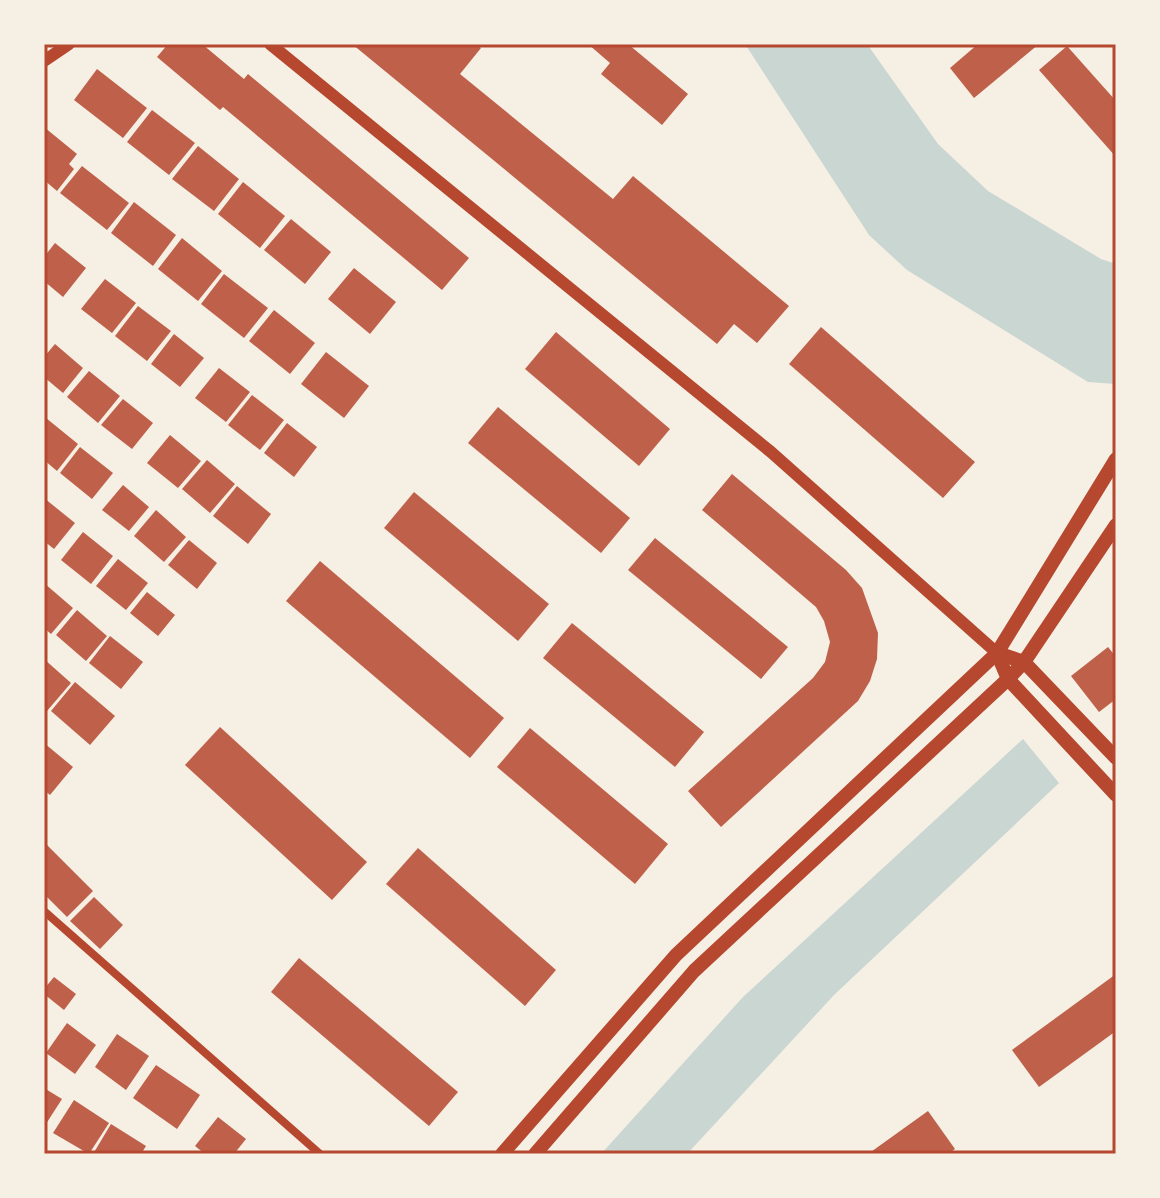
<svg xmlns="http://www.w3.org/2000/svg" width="1160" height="1198" font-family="'Titillium Web',sans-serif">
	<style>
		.water { fill: #c9d6d2 }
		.building { fill: #bf614a }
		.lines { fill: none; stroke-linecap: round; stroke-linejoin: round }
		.minor { stroke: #b5482f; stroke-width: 8 }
		.tertiary { stroke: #b5482f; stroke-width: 12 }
		.secondary { stroke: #b5482f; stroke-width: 14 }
		.neatline { fill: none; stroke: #b5482f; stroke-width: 3 }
	</style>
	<rect width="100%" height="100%" fill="#f6efe4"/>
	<g class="water">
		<polygon points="745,44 867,44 938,144 988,191 1101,259 1116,264 1116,384 1088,382 907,270 869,235"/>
		<polygon points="1023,739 1059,783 834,995 687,1154 601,1154 743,997"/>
	</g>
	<g class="building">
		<polygon points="168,44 202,44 244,79 248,74 469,258 442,290 223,107 220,110 157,57"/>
		<polygon points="352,44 476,44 481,48 460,74 613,199 633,176 789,306 757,343 734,324 717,344"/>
		<polygon points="588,44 628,44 688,94 662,125 601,74 610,63"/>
		<polygon points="978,44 1039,44 974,98 950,68"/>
		<polygon points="1067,46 1116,101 1116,157 1039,70"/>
		<polygon points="97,69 147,108 123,138 74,100"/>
		<polygon points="152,110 195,143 169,175 127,142"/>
		<polygon points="44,127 77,154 69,164 74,169 57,191 44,180"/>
		<polygon points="198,146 239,179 214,211 172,179"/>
		<polygon points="82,166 129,203 107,230 60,193"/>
		<polygon points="243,182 285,216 260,248 218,214"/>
		<polygon points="134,202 176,235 153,266 111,233"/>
		<polygon points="291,219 331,252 305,284 264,250"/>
		<polygon points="182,238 222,271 198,301 158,269"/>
		<polygon points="55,243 86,268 63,297 44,281 44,257"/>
		<polygon points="354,268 396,302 370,334 328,299"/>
		<polygon points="224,274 268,308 244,338 201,304"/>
		<polygon points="105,279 136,303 112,333 81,309"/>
		<polygon points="138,306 171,331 147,361 115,336"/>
		<polygon points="274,310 315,343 290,374 249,341"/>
		<polygon points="821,327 975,462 943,498 789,364"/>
		<polygon points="556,332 670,429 639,466 525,369"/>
		<polygon points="174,334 204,358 180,387 151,364"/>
		<polygon points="55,344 83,368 63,393 44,377 44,357"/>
		<polygon points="326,352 369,386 344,418 301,384"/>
		<polygon points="219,368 250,392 226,422 195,398"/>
		<polygon points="89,371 120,396 98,423 67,397"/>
		<polygon points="252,395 284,420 260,450 228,425"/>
		<polygon points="123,399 153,423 132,449 101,425"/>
		<polygon points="498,407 630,518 601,553 468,443"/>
		<polygon points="46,418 78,444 57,471 44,460"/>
		<polygon points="287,423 317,447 294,477 264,453"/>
		<polygon points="170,435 201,461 178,488 147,463"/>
		<polygon points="80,447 113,473 92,499 60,473"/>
		<polygon points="207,460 235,484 210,513 182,489"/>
		<polygon points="732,474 846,570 862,588 878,633 877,659 870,681 858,701 721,827 688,791 813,678 825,662 830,642 824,621 816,607 702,510"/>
		<polygon points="123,485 149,507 129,531 102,510"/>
		<polygon points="237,486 271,514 248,544 213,516"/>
		<polygon points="414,492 549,604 518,641 384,528"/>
		<polygon points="44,498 75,523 54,549 44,541"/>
		<polygon points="156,510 186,537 164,562 134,536"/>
		<polygon points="83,532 113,556 91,584 61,560"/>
		<polygon points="655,538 788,647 761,679 628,570"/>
		<polygon points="189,540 217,563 197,589 168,565"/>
		<polygon points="118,559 148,583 126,610 96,586"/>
		<polygon points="320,561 504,718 470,758 286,601"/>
		<polygon points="44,583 73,608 51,634 44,628"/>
		<polygon points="147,592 175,615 158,636 130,613"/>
		<polygon points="77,610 107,636 86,661 56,635"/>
		<polygon points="572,623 704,732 675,767 543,658"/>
		<polygon points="110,636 143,662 121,689 89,663"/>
		<polygon points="1108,647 1116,657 1116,699 1099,712 1071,676"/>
		<polygon points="44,659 71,683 47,711 44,709"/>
		<polygon points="75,682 115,716 90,745 51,711"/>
		<polygon points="220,727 367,862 332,900 185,765"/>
		<polygon points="530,728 668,844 635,884 497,767"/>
		<polygon points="44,743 73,767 50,795 44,790"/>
		<polygon points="44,842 93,891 67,917 44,894"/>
		<polygon points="418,848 556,970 525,1006 386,884"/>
		<polygon points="94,897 123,925 100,949 70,921"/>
		<polygon points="299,958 458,1092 429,1126 271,992"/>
		<polygon points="1116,974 1116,1031 1039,1087 1012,1050"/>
		<polygon points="54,977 76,994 64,1010 44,994 44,989"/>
		<polygon points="67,1023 96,1045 75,1074 46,1053"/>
		<polygon points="117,1034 149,1056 126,1090 95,1067"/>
		<polygon points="156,1065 200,1095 177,1129 133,1098"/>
		<polygon points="44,1088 62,1099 44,1127"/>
		<polygon points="74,1100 109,1123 89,1154 53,1133"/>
		<polygon points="928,1111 955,1149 948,1154 868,1154"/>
		<polygon points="218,1117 246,1139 234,1154 205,1154 195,1146"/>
		<polygon points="111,1124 146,1146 141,1154 93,1154"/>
	</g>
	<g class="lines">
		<polyline class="minor" points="44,911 320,1154"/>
		<g class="tertiary">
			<polyline points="270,44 771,452 997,653"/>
			<polyline points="44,61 69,44"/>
		</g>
		<g class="secondary">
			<polyline points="997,653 1008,679 1116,795"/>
			<polyline points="997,653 1024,662 1116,758"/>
			<polyline points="502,1154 676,955 997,653 1116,459"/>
			<polyline points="535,1154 694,971 1008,679 1024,662 1116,525"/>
		</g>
	</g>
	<rect width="1160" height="1198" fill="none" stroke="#f6efe4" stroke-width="92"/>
	<rect x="46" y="46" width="1068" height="1106" class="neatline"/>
</svg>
